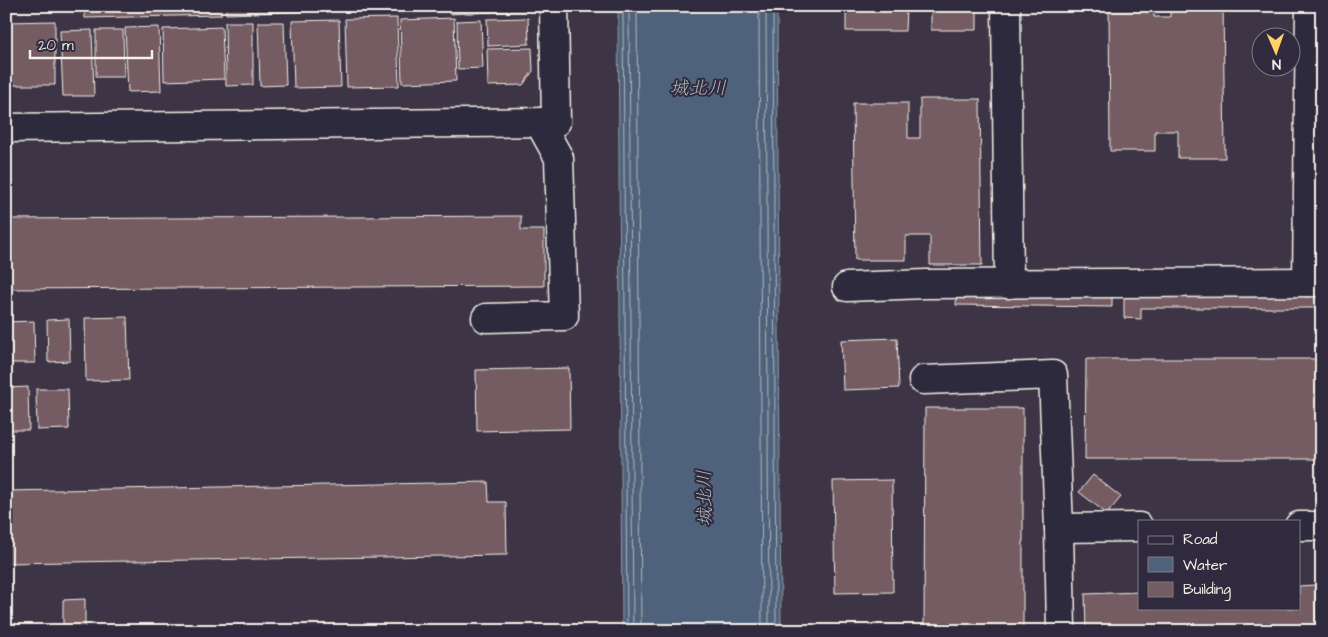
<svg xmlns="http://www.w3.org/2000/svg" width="1328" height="637" font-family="'Architects Daughter','Klee One',sans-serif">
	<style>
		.water { fill: #50627b; stroke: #929ba7 }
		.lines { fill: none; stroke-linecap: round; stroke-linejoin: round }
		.shore { stroke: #b2b8bc; stroke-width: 1 }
		.building { fill: #745c63; stroke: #f4f1e8 }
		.minor-casing { stroke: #f4f1e8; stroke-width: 31 }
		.minor { stroke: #2f2a3d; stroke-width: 28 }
		.labels { text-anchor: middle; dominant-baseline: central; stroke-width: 4; stroke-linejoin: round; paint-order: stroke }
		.water-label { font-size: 19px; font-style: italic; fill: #b2b8bc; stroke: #2f2a3d }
	</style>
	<rect width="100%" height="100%" fill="#3d3445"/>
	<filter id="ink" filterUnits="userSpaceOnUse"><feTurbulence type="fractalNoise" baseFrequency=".02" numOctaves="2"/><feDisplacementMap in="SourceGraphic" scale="10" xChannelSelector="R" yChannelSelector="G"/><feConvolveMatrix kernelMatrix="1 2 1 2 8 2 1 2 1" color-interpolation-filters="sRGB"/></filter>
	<g filter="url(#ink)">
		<polygon class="water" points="618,6 777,6 781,631 622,631"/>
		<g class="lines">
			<g class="shore">
				<polyline points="623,6 627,631"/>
				<polyline points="629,6 633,631"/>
				<polyline points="637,6 641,631"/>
				<polyline points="759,6 762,631"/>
				<polyline points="766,6 769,631"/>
				<polyline points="773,6 776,631"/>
			</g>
		</g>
		<g class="building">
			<polygon points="84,6 221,6 221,15 85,18"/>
			<polygon points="226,6 347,6 348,10 226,14"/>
			<polygon points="351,6 446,6 446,10 352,11"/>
			<polygon points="449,6 539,6 539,10 449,14"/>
			<polygon points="846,6 977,6 977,30 931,30 931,9 906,9 905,31 846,31"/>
			<polygon points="1109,6 1154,6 1154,17 1170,17 1170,6 1223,6 1225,158 1178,158 1178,131 1155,131 1155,151 1110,151"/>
			<polygon points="397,18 399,86 347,87 345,19"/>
			<polygon points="454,18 456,81 402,83 400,20"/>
			<polygon points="528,18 529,44 488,46 487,19"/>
			<polygon points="339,20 341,87 294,88 292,21"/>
			<polygon points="481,20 483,68 458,69 457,21"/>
			<polygon points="55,21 55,85 6,85 6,22"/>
			<polygon points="225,22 253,22 253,85 226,86"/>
			<polygon points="258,22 284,22 286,85 260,86"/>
			<polygon points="159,27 161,91 128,92 125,28"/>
			<polygon points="222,27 224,79 164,81 163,29"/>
			<polygon points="92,30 94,96 63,96 60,31"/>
			<polygon points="96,30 123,30 124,77 96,77"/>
			<polygon points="532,48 533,71 523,85 488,86 487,49"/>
			<polygon points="920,99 980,99 982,265 930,265 930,236 906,236 906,260 855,260 853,103 908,103 908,138 920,138"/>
			<polygon points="521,216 521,230 544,230 544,286 6,289 6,219"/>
			<polygon points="1124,291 1322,292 1322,308 1141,308 1141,319 1124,318"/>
			<polygon points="957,293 1112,294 1112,307 956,305"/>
			<polygon points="127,317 129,380 86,381 85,318"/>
			<polygon points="69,319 70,361 48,362 47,320"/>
			<polygon points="34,321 35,363 6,363 6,322"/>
			<polygon points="897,338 899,388 843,390 841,340"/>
			<polygon points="1086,359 1319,359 1319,459 1085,459"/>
			<polygon points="569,368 570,429 477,431 476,370"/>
			<polygon points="28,387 29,430 6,430 6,388"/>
			<polygon points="36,389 68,389 69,429 37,430"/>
			<polygon points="925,408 1023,408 1023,631 924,631"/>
			<polygon points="1093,475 1121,497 1107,514 1079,492"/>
			<polygon points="892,480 893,592 835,593 833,481"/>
			<polygon points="488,482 489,502 506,502 507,555 6,563 6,491"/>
			<polygon points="1315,585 1316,631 1086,631 1085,594 1139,592 1139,608 1299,608 1299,586"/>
			<polygon points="85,599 85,631 63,631 63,600"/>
		</g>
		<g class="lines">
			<defs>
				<g id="minor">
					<polyline points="1006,6 1009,284"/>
					<polyline points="6,128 556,122 554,6"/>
					<polyline points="1307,282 1310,6"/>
					<polyline points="847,287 926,284 1322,282"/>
					<polyline points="486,318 564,316 559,158 539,122"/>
					<polyline points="923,380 1053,375 1059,528 1061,631"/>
					<polyline points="1299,526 1322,526"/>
					<polyline points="1059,528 1139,527"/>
				</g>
			</defs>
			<use href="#minor" class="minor-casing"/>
			<use href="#minor" class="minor"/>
		</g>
	</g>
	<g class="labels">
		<g class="water-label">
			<text x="698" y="88">城北川</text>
			<text transform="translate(705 498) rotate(-91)">城北川</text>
		</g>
	</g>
	<rect width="1328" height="637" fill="none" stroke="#2f2a3d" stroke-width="25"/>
	<rect x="12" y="12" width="1303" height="612" fill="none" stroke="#f4f1e8" stroke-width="2" filter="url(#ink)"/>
	<rect x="1138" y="520" width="162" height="90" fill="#2f2a3d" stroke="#7e7a81"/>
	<rect x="1148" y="536" width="25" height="8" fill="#2f2a3d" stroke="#7e7a81"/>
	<text x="1183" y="544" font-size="15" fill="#f4f1e8">Road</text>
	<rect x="1148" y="557" width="25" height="15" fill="#50627b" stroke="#7e7a81"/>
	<text x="1183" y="570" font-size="15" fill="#f4f1e8">Water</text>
	<rect x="1148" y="582" width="25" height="15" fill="#745c63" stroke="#7e7a81"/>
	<text x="1183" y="594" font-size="15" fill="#f4f1e8">Building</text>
	<g transform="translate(1276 52) rotate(178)"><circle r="24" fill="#2f2a3d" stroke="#7e7a81"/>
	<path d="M0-4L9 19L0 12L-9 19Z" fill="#ffd166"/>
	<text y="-8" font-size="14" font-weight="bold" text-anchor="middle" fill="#f4f1e8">N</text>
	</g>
	<path d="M30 50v8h122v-8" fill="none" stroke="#f4f1e8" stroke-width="2.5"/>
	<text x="38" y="50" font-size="15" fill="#f4f1e8" stroke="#2f2a3d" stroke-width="4" paint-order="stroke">20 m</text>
</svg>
